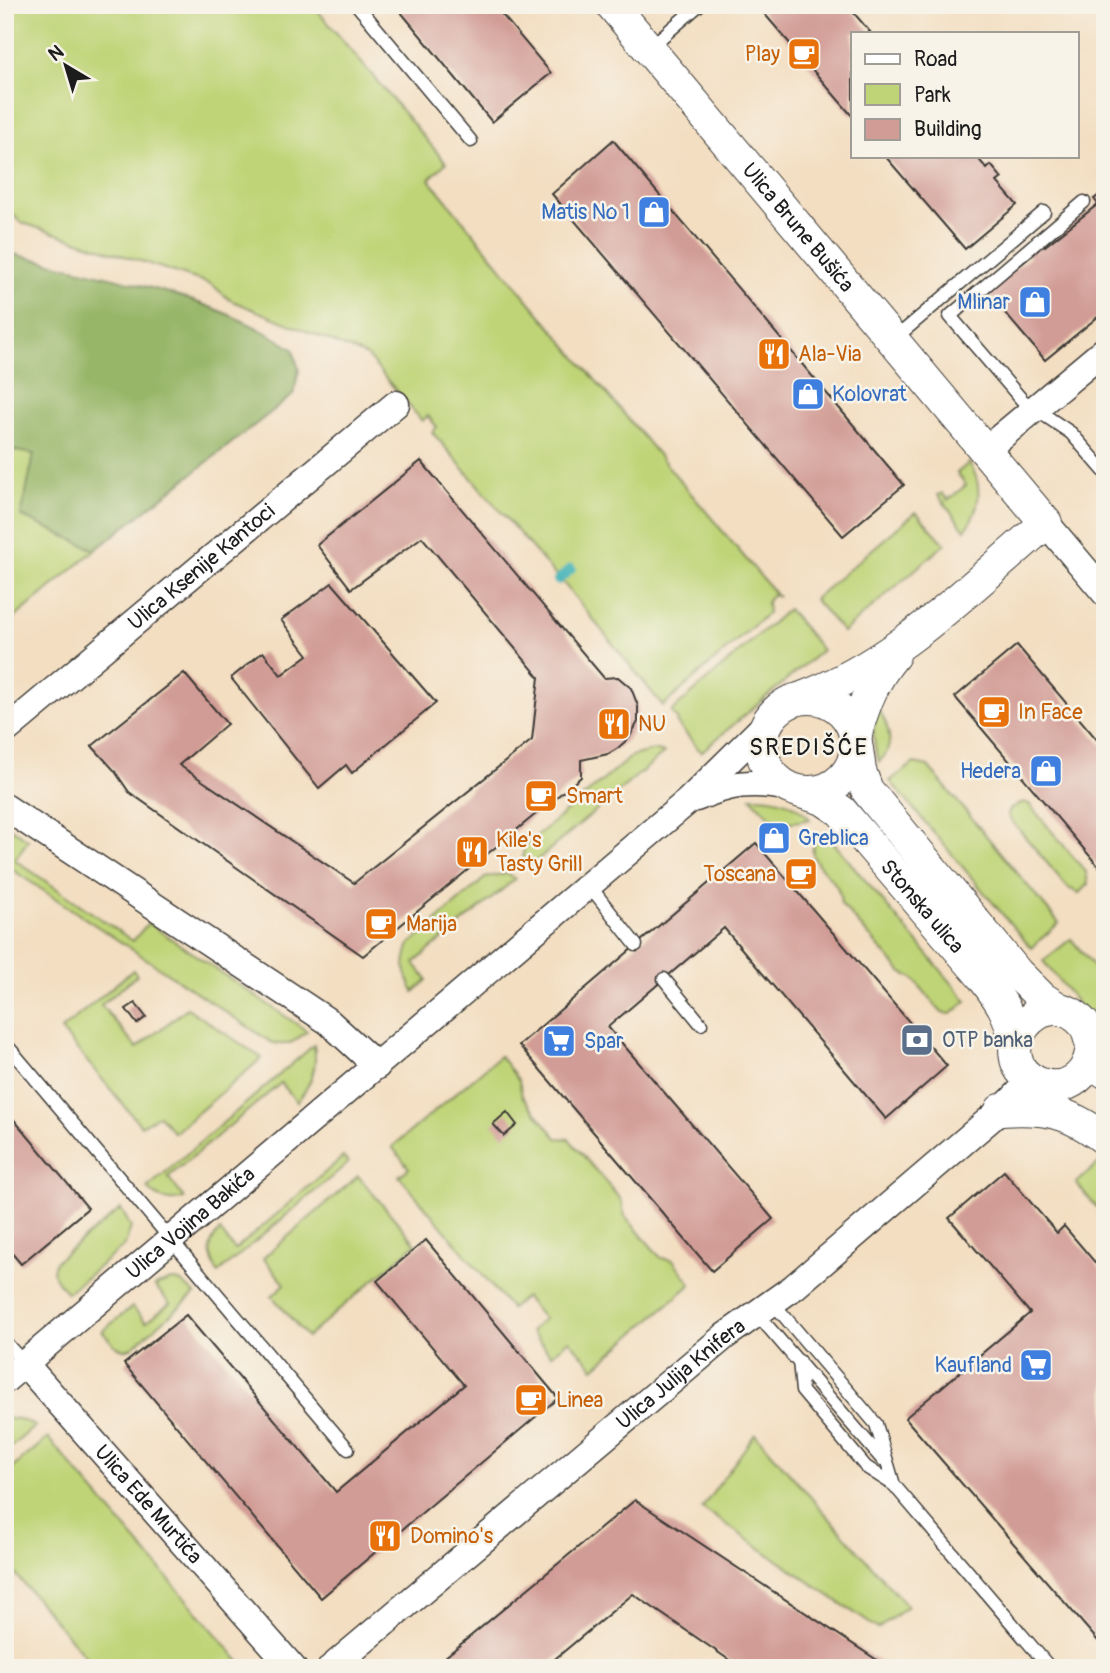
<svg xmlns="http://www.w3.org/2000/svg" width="1110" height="1673" font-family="Pangolin,sans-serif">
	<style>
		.green { fill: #bfd477; stroke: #6e784a; stroke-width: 2 }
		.forest { fill: #97b668; stroke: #5a6942; stroke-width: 2 }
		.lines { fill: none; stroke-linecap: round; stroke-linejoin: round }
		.stream { stroke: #41b2b8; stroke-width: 10 }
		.building { fill: #d19c95 }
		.service-casing { stroke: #3c3935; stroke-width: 15 }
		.minor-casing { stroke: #3c3935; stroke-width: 29 }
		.tertiary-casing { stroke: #3c3935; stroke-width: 34 }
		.service { stroke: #fff; stroke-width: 12 }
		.minor { stroke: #fff; stroke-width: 26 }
		.tertiary { stroke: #fff; stroke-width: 32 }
		.labels { text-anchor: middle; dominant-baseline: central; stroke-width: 5; stroke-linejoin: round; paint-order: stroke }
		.food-label { font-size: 21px; fill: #c56008; stroke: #f7f3e8; text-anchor: start }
		.shop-label { font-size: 21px; fill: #366cbe; stroke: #f7f3e8; text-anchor: end }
		.street-label { font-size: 21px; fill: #1c1c1c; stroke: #f7f3e8 }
		.service-label { font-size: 21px; fill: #4e5e75; stroke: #f7f3e8; text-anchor: start }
		.quarter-label { font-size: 24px; letter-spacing: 2px; fill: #1c1c1c; stroke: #f7f3e8 }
	</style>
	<rect width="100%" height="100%" fill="#f7f3e8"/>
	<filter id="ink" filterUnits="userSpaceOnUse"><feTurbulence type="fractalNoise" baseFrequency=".0143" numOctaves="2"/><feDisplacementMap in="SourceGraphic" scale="14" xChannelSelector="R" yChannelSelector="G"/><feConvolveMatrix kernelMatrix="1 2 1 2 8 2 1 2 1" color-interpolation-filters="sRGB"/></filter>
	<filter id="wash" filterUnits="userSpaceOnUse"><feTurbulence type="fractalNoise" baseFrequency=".00686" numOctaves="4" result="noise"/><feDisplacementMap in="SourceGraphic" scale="28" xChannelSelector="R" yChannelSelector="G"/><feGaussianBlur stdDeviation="1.57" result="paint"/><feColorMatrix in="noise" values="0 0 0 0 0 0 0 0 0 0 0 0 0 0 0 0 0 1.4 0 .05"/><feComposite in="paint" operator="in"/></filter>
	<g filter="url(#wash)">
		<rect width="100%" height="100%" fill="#f3dec1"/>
		<g class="green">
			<polygon points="5,5 313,5 446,163 429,179 518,288 778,597 772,594 767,602 768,613 663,706 560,579 574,569 571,565 557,577 432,432 437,427 428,416 422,421 367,356 230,300 211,284 23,223 5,209"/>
			<polygon points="5,449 35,454 21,516 95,550 5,626"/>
			<path d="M969,463C984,485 980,510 965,530L938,495L942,493L948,500L966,485L957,473Z"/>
			<polygon points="916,512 945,544 843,632 814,599"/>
			<polygon points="788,609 822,650 701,752 676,722 678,720 671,712"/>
			<path d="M878,708C888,725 897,745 879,762C872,741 872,728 878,708Z"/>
			<path d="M654,750L664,753L529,867C522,860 521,854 526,845L632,756Z"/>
			<polygon points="914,763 928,766 1059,923 1031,948 890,781"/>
			<path d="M751,797C774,796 795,801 810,819C777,827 772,820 751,797Z"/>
			<polygon points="1023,802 1029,804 1086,872 1088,884 1079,893 1068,888 1010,819 1008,815 1010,809"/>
			<path d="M5,824L28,840L15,860L133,941L148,923L307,1031C294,1042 288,1048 271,1042L23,877L5,864Z"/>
			<path d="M821,834L827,835L967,1001L951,1014L942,1013L913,978L902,973L841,904C840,898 840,892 837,887C825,867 799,858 821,834Z"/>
			<path d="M506,873L515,879L414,963L427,980L414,992C404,972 402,966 410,944L485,878Z"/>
			<polygon points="1071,939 1105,980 1105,1037 1043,961"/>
			<polygon points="133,970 137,975 101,1005 137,1048 187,1008 262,1058 174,1133 159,1115 141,1126 61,1030"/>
			<path d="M314,1045C318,1068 311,1084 297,1102L281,1083L168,1177L184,1198C170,1203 157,1199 147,1188Z"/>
			<polygon points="500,1056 519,1081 522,1096 557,1138 569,1139 621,1200 625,1216 661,1258 673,1260 691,1284 594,1368 569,1340 551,1355 531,1331 544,1319 525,1297 511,1309 399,1176 409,1168 392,1147"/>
			<path d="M343,1157L348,1163L218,1273C210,1257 205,1245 220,1231L235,1250Z"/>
			<polygon points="1099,1163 1105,1169 1105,1217 1076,1183"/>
			<polygon points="358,1176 416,1244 307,1337 272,1296 285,1284 263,1258"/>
			<path d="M121,1209L131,1227L125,1245L67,1293C59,1282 48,1275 56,1261Z"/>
			<polygon points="171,1280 180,1281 195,1294 131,1348 124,1350 114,1345 102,1331 132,1307 146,1322 170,1304 155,1286"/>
			<polygon points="5,1418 20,1419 35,1426 5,1452"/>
			<polygon points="755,1434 907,1606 878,1629 702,1508"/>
			<polygon points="48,1438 242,1664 238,1668 95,1668 5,1562 5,1474"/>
		</g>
		<path class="forest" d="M5,252C102,276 209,293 293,349L299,370L293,395L95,550L21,516L34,454L5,449Z"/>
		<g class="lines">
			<polyline class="stream" points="558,580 571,569"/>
		</g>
		<g id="blocks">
			<g class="building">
				<polygon points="395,5 494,5 551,73 492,122"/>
				<polygon points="769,5 847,5 871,33 853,33 853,117 762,11"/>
				<polygon points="613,140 904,485 843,536 552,194"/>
				<polygon points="885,156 976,156 987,169 991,165 1002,178 997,182 1017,205 965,249"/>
				<polygon points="1105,191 1105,311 1045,360 987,292 1030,257 1026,252 1041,240 1045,246 1098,204 1094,199"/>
				<polygon points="421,461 604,678 618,677 631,688 638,706 638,722 629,738 618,748 608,754 581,760 581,777 363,956 129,792 114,770 92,746 184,673 227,724 179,765 354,883 532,740 539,677 422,537 351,589 317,545"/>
				<polygon points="332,583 436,703 352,773 346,765 319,788 231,678 263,652 281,675 308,655 281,620"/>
				<polygon points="1017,645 1105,749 1105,874 955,697"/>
				<polygon points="756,843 947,1066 886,1119 724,928 608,1027 773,1219 712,1271 519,1045"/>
				<polygon points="135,1003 146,1017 137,1024 126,1009"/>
				<polygon points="5,1109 88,1208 21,1264 5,1245"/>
				<polygon points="507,1112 517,1125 504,1136 493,1124"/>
				<polygon points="1004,1171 1057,1233 1064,1226 1105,1274 1105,1649 905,1418 1030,1313 949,1218"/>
				<polygon points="426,1240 558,1398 321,1598 124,1364 186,1315 336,1492 464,1385 377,1281"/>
				<polygon points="635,1500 889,1668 741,1668 633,1594 544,1668 432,1668"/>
			</g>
		</g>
	</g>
	<g filter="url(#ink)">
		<use href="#blocks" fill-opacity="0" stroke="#3c3935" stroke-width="2"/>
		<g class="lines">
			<defs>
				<g id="service">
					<polyline points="357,5 471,141"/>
					<polyline points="648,49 699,5"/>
					<polyline points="1084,202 950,316 1022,400 1071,433 1105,472"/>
					<polyline points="892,341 1044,212"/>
					<polyline points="589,885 636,945"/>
					<polyline points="664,979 701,1024"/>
					<polyline points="5,1043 348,1449"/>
					<polyline points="773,1303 876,1424 894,1485"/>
					<polyline points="757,1314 882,1459"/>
					<polyline points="5,1342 25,1364"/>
					<polyline points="799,1361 802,1391 866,1467 894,1485 1050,1668"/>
				</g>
				<g id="minor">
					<polyline points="984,451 1105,350"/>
					<polyline points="1046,523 1105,593"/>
					<path id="s1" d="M5,731L396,404"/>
					<path d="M696,798C732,783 749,781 787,787"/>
					<polyline points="5,807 329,1022 377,1066"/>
					<path id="s2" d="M25,1364L293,1668"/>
					<path id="s3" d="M5,1380L688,801L766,724"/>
					<path id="s4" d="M331,1668L725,1336L794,1287L1009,1103L1031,1080"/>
				</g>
				<g id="tertiary">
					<path id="s5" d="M612,5L1046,523C970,587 897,663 802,698"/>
					<circle cx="809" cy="745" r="47"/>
					<path d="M856,734C864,703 874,679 894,655"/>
					<polyline points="857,749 860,771 867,790 1017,973 1042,998 1061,1010"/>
					<path id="s6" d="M801,792L823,799L841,811L982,976C1001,1001 1011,1014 1015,1046"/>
					<path d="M1092,1046C1090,1063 1084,1077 1067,1084C1056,1088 1046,1087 1036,1082C984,1057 1041,977 1083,1023C1089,1030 1089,1039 1093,1048C1096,1056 1100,1064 1105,1072"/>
					<path d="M1001,1110C1046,1107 1068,1111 1105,1139"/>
				</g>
			</defs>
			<use href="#service" class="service-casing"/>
			<use href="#minor" class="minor-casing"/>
			<use href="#tertiary" class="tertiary-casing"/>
			<use href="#service" class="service"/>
			<use href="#minor" class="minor"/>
			<use href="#tertiary" class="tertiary"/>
		</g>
	</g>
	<defs>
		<symbol id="cafe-square" viewBox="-11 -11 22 22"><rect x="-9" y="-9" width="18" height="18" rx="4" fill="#e8710a" stroke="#f7f3e8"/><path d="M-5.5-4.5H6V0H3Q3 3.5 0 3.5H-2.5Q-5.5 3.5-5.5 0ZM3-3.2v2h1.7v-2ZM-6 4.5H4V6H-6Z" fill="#fff"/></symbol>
		<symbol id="shop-square" viewBox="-11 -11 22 22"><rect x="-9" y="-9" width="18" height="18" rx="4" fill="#3f7fe0" stroke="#f7f3e8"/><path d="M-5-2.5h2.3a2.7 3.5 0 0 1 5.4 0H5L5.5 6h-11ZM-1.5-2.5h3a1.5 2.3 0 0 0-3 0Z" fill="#fff"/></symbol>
		<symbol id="restaurant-square" viewBox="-11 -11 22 22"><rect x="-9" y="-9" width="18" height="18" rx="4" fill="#e8710a" stroke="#f7f3e8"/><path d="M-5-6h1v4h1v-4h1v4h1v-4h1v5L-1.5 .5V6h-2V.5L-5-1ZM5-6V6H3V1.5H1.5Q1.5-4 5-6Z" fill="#fff"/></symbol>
		<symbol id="bank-square" viewBox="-11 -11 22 22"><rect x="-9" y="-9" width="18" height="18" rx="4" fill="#5c6f8a" stroke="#f7f3e8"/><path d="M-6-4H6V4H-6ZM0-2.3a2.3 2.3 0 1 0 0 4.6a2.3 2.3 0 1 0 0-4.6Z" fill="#fff"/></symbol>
		<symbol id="supermarket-square" viewBox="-11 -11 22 22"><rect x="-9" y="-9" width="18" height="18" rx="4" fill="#3f7fe0" stroke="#f7f3e8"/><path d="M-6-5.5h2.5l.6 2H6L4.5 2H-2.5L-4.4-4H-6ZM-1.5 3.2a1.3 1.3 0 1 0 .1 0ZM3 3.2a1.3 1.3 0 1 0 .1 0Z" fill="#fff"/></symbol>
	</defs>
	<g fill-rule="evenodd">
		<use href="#cafe-square" x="785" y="35" width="38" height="38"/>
		<use href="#shop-square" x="635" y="193" width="38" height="38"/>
		<use href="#shop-square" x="1016" y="283" width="38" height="38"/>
		<use href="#restaurant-square" x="755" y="335" width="38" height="38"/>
		<use href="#shop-square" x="789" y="375" width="38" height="38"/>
		<use href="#cafe-square" x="975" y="693" width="38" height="38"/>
		<use href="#restaurant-square" x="595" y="705" width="38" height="38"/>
		<use href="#shop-square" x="1027" y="752" width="38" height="38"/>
		<use href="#cafe-square" x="522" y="777" width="38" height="38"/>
		<use href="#shop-square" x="755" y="819" width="38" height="38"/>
		<use href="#restaurant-square" x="453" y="833" width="38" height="38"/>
		<use href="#cafe-square" x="782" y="855" width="38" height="38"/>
		<use href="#cafe-square" x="362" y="905" width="38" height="38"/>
		<use href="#bank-square" x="898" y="1021" width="38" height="38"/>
		<use href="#supermarket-square" x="540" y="1022" width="38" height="38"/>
		<use href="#supermarket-square" x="1017" y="1346" width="38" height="38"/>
		<use href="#cafe-square" x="512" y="1381" width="38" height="38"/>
		<use href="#restaurant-square" x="366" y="1517" width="38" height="38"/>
	</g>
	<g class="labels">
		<g class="food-label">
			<text x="780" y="54" text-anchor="end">Play</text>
			<text x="798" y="354">Ala-Via</text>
			<text x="1018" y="712">In Face</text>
			<text x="638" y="724">NU</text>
			<text x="566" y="796">Smart</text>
			<text x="496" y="840">Kile's<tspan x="496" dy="24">Tasty Grill</tspan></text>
			<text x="776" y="874" text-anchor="end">Toscana</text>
			<text x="406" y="924">Marija</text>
			<text x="556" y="1400">Linea</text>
			<text x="410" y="1536">Domino's</text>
		</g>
		<g class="shop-label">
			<text x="630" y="212">Matis No 1</text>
			<text x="1010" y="302">Mlinar</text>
			<text x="832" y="394" text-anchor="start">Kolovrat</text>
			<text x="1021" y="771">Hedera</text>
			<text x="798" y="838" text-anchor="start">Greblica</text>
			<text x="584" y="1041" text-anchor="start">Spar</text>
			<text x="1012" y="1365">Kaufland</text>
		</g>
		<g class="street-label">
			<text stroke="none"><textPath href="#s5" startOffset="290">Ulica Brune Bušića</textPath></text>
			<text stroke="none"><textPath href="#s1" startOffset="256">Ulica Ksenije Kantoci</textPath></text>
			<text stroke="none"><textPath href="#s6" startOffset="170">Stonska ulica</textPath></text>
			<text stroke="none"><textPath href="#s3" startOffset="243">Ulica Vojina Bakića</textPath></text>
			<text stroke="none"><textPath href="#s4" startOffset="457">Ulica Julija Knifera</textPath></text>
			<text stroke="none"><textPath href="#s2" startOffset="187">Ulica Ede Murtića</textPath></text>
		</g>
		<g class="service-label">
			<text x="942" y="1040">OTP banka</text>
		</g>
		<g class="quarter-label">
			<text x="809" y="747">SREDIŠĆE</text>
		</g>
	</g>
	<rect width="1110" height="1673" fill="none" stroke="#f7f3e8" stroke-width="28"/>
	<rect x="851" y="32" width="228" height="126" fill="#f7f3e8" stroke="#9f9d96" stroke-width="2"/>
	<rect x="865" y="54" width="35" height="10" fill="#ffffff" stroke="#9f9d96" stroke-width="2"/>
	<text x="914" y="66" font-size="21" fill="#1c1c1c">Road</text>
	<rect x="865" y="84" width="35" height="21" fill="#bfd477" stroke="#9f9d96" stroke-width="2"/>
	<text x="914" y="102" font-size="21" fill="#1c1c1c">Park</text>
	<rect x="865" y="119" width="35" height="21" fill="#d19c95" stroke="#9f9d96" stroke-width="2"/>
	<text x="914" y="136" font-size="21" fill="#1c1c1c">Building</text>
	<g transform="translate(66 66) rotate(322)" stroke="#f7f3e8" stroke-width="5" paint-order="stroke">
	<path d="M0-5L12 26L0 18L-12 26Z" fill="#1c1c1c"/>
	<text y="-10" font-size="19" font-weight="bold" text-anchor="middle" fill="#1c1c1c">N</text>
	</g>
</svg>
